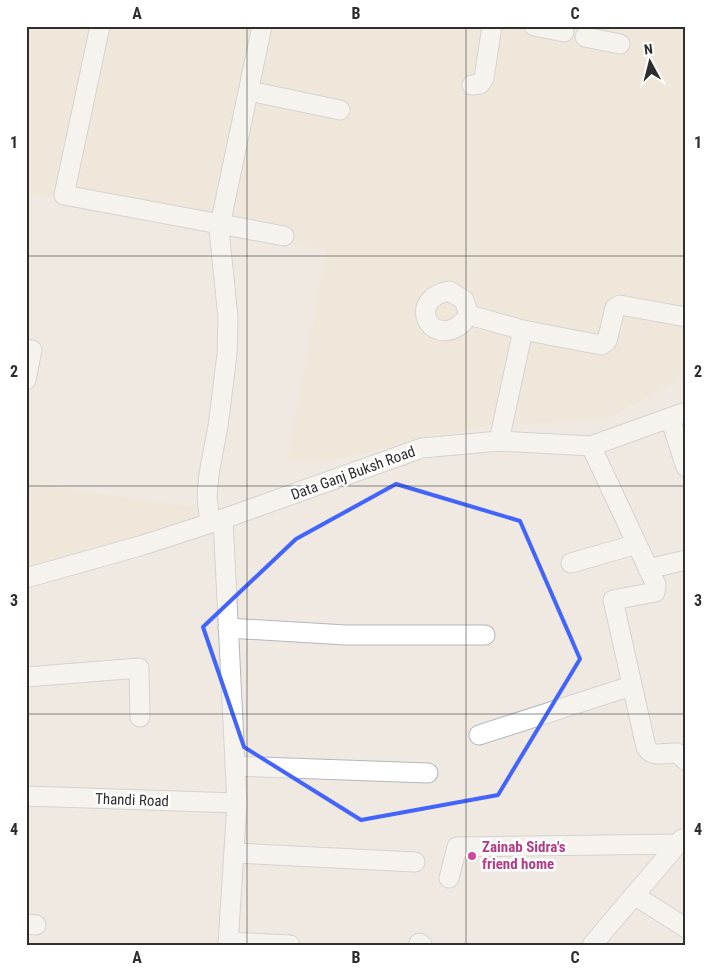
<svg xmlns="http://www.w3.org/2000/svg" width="712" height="971" font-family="'Roboto Condensed',sans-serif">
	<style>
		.education { fill: #f0e6d1 }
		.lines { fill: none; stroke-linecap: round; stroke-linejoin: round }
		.minor-casing { stroke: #b4b7c1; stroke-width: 21 }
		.minor { stroke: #fff; stroke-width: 19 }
		.marked { fill: none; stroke: #4264fb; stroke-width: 4; stroke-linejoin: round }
		.grid { fill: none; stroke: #2e2e2e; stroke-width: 1; stroke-opacity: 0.55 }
		.hotel-dot { fill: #d1479c; stroke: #fff; stroke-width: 2 }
		.labels { text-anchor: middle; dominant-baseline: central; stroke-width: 5; stroke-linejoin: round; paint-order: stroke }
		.street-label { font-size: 15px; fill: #2e2e2e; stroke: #fff }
		.hotel-label { font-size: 15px; font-weight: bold; fill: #b23c85; stroke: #fff; text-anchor: start }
		.neatline { fill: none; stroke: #2e2e2e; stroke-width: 2 }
		.grid-label { font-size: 16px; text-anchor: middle; font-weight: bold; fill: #2e2e2e }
	</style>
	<rect width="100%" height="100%" fill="#efe9e1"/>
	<g class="education">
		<polygon points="26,26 686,26 686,377 607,419 481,427 326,462 287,462 326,251 26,192"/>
		<polygon points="26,482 204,509 200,517 136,540 26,570"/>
	</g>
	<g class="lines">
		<defs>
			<g id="minor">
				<polyline points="100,26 64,195 284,236"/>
				<polyline points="534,26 564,32"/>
				<polyline points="585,37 620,44"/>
				<polyline points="472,85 480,84 484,78 492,26"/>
				<polyline points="249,91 340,110"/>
				<path d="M449,291L464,300L469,315C438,358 400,301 449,291Z"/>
				<polyline points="469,315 523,330 601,345 607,341 615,308 620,305 686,317"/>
				<polyline points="26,349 32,350 26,380"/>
				<polyline points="670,418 686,467"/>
				<polyline points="499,441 523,330"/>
				<path d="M591,446L656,585L655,592L613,600L646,747C653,759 665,752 677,753L686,761"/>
				<polyline points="223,519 237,803 228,945"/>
				<polyline points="210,523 207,497 209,474 218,426 227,354 228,317 219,230 262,26"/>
				<polyline points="571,563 637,544"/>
				<polyline points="648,569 686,560"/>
				<polyline points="26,578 143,545 223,519 422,448 499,441 591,446 686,412"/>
				<polyline points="228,628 346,635 485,635"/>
				<polyline points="26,677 139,668 140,717"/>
				<polyline points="479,735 631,686"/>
				<polyline points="235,766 428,773"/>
				<polyline points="26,796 237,803"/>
				<polyline points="234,853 415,862"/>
				<polyline points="449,878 457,847 678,844"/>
				<polyline points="634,895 686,928"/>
				<polyline points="26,924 36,925"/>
				<polyline points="228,942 290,945"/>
				<polyline points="419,943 422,945"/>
				<polyline points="592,945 682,839"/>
			</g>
		</defs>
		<use href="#minor" class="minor-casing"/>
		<use href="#minor" class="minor"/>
	</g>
	<path d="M0 0H712V971H0ZM396,484L520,521L580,659L498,795L361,820L244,747L203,627L296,539Z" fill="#efe9e1" fill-opacity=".55" fill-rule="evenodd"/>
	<path class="marked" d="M396,484L520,521L580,659L498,795L361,820L244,747L203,627L296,539Z"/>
	<path class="grid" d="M247,26V945M466,26V945M26,256H686M26,486H686M26,714H686"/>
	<circle class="hotel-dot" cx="472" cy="856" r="5"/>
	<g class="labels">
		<g class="street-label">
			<text transform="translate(353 473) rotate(-20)">Data Ganj Buksh Road</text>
			<text transform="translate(132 800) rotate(2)">Thandi Road</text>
		</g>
		<g class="hotel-label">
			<text x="482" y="847">Zainab Sidra's<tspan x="482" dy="17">friend home</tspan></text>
		</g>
	</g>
	<rect width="712" height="971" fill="none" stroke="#ffffff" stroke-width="55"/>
	<g transform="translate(650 62) rotate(353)" stroke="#ffffff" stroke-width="4" paint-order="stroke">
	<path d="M0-4L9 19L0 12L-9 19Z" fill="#2e2e2e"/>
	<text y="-8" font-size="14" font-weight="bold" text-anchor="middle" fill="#2e2e2e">N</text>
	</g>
	<rect x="28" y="28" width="656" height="916" class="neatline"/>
	<g class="grid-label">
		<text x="137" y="19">A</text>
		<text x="356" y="19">B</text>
		<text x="575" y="19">C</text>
		<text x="14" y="148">1</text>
		<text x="698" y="148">1</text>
		<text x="14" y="377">2</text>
		<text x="698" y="377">2</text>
		<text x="14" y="606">3</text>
		<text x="698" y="606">3</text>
		<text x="14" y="835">4</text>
		<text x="698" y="835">4</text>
		<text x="137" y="963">A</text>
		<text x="356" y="963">B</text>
		<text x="575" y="963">C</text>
	</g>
</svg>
